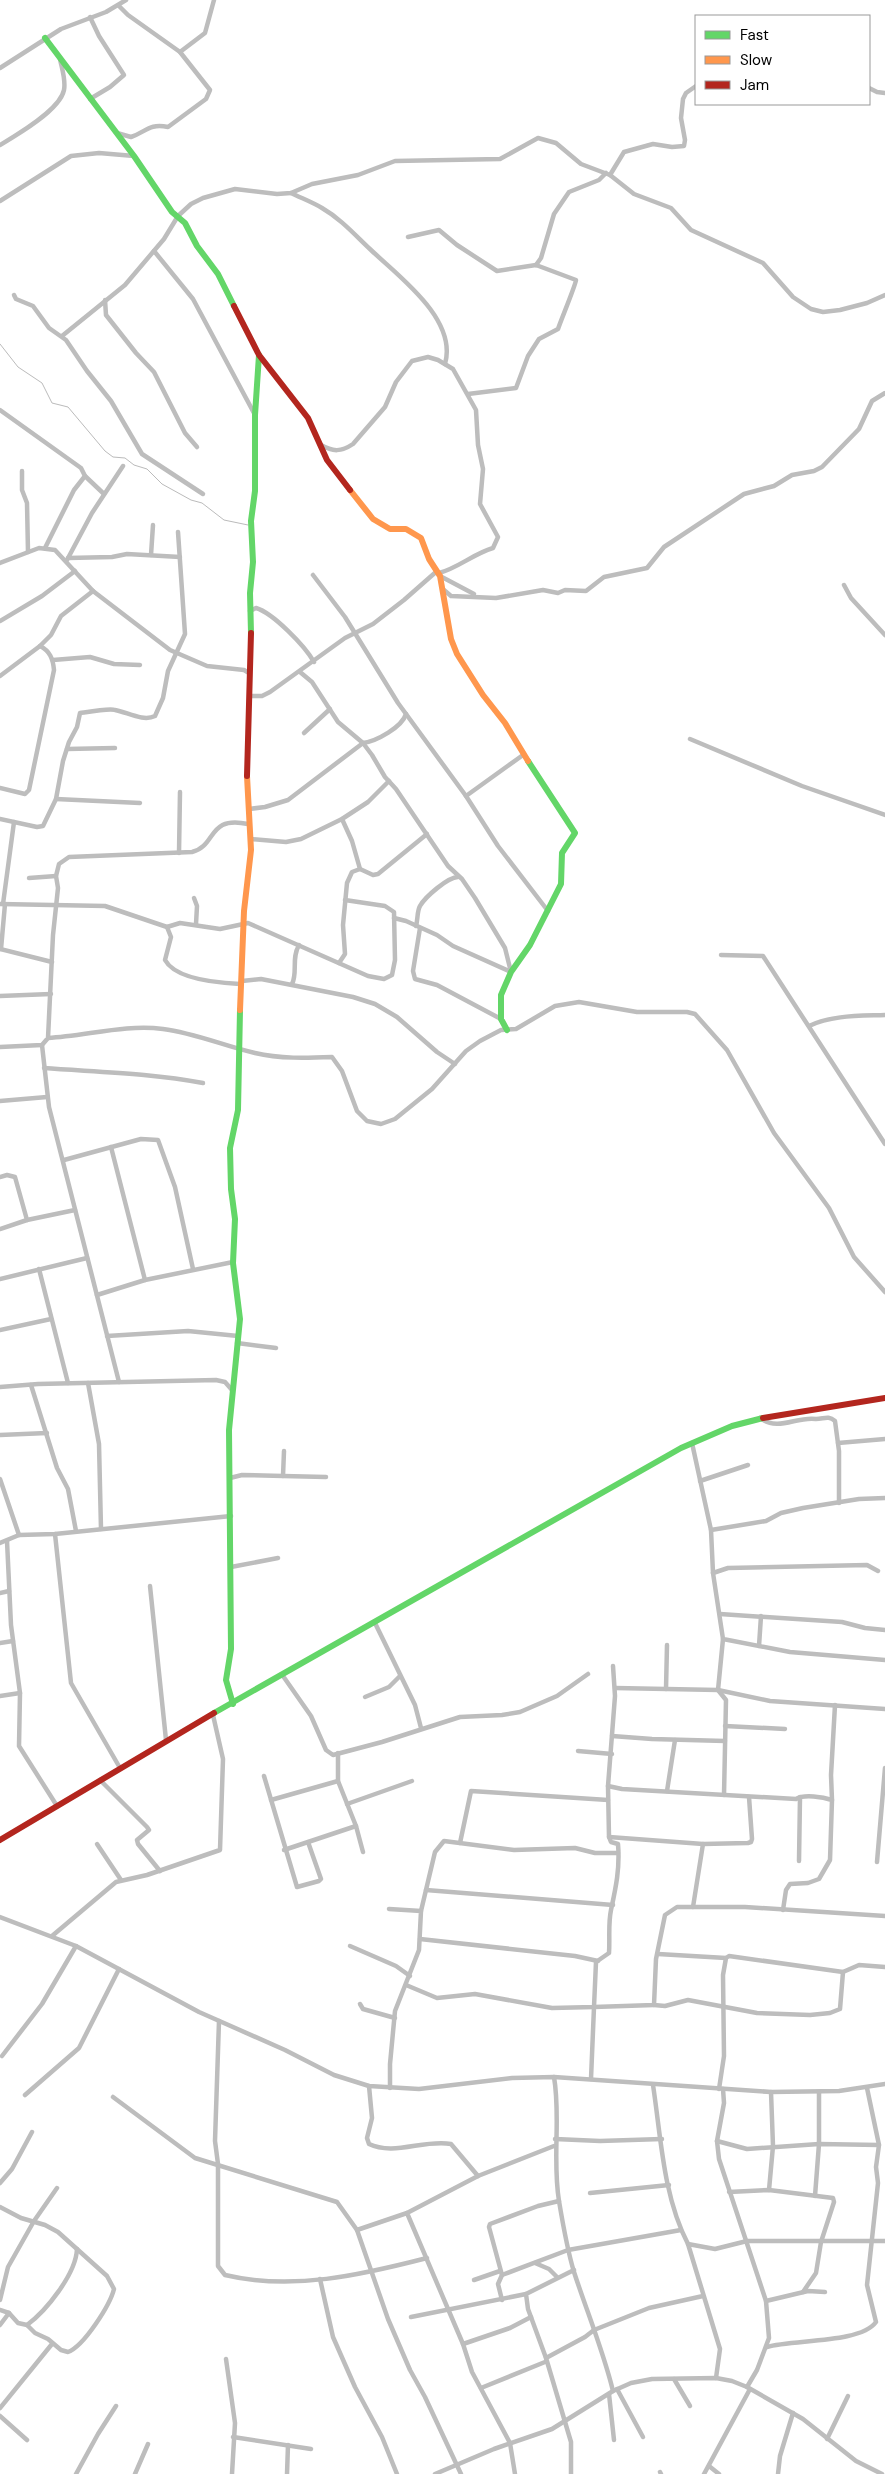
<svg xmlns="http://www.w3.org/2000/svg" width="885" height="2474" font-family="'DM Sans',sans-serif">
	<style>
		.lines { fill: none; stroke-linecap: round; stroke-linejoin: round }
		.stream { stroke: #bbb; stroke-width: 1 }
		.street { stroke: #bdbdbd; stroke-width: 4.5 }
		.fast { stroke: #63d668; stroke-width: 6 }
		.slow { stroke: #ff974d; stroke-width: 6 }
		.jam { stroke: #b3261e; stroke-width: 6 }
	</style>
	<rect width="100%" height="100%" fill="#fff"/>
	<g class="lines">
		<polyline class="stream" points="0,344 18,367 42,383 52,403 68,407 105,451 113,457 125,458 134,465 147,469 162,484 191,500 202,503 224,520 248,525"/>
		<g class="street">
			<polyline points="90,17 99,36 124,75 110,87 90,99"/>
			<polyline points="180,52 205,33 214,0"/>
			<polyline points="0,68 61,29 106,12 126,0"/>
			<polyline points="869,88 877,92 885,93"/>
			<path d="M117,133L131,137C146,132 149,123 168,127L206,99L210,90L180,52L128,15L119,6"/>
			<path d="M0,145C17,135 60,110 64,90C66,80 62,69 60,59"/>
			<polyline points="610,175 624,152 653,144 672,147 684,146 685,140 681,118 683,99 686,93 696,86"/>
			<path d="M291,193C301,198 312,202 322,208C341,219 355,235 371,250C398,276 458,319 445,364"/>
			<polyline points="0,201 71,156 99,153 134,156"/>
			<path d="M408,237L439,230L457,245L497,271L536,265L576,280C576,284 561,320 558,329L539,339L528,356L516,388L468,394"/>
			<polyline points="154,251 193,299 255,415"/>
			<polyline points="536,265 541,258 554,214 569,192 599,180 606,173"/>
			<polyline points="14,295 16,299 33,306 49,328 66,340 87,371 111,401 142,454 203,494"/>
			<polyline points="105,300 106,315 136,353 154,372 185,433 197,447"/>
			<polyline points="62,336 125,285 164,239 178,216 191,204 203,198 235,189 277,194 291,193 312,184 358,175 395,161 500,159 538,138 556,143 581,164 610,175 634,194 671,208 691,230 763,263 793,297 811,309 823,312 840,310 867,303 885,295"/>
			<polyline points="0,410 81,468 85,476 104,494"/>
			<path d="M321,445C333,452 341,452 353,444L385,407L396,382L412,361L428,357L438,360L453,369L476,410L478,445L483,469L480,504L498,537L493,548C473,554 458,568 439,573"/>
			<polyline points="22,471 22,490 27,503 28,552"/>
			<polyline points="45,548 74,490 85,476"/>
			<polyline points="151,555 153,525"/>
			<polyline points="68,558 112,557 127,554 180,557"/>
			<polyline points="67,560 92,513 123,466"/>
			<polyline points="0,563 39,548 55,550 93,591 170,650 207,666 244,670 249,673"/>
			<polyline points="313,575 345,617 398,703 466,796 498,846 548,911"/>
			<polyline points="440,576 474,594"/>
			<polyline points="844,585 851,598 885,635"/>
			<polyline points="444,590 451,596 496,598 543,590 558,593 565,590 586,591 604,577 647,568 664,547 744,494 774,486 792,475 814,471 822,467 859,429 872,401 885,393"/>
			<path d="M250,611L256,608C273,613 305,646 314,662"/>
			<polyline points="0,621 42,596 75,571"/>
			<polyline points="53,660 90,657 114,664 140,665"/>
			<polyline points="300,672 312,682 338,722 363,743 372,755 385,777 396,789 448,866 462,879 475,898 505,948 511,972 453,946 437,935 406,921 394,918"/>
			<polyline points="0,676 40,646 51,635 61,616 93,591"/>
			<polyline points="250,696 262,696 270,692 345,638 373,624 404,600 437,571"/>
			<polyline points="304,733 330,709"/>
			<polyline points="690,739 802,786 885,815"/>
			<polyline points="67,749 115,748"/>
			<path d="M0,788L25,794L29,790L54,670C53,659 50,651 40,646"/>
			<polyline points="466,796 523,755"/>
			<polyline points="56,799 140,803"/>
			<path d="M249,809L265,807L288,800L363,743C377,741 402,727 406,714"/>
			<path d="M0,819L37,827L43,826L56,799L63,761L69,742L77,727L80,713C87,712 110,708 115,710C127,712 143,722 155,716L163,698L168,671L185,634L178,532"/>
			<polyline points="342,819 352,841 360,869"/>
			<polyline points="251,839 286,842 301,839 342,819 368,802 389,781"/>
			<polyline points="179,853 180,792"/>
			<polyline points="29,878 56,876"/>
			<polyline points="194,898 197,906 196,924"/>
			<polyline points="0,904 105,906 167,927 180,923 220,929 248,923 368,976 384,979 392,975 395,960 394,912 385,906 345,900"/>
			<polyline points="3,904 14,822"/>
			<path d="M416,926C418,919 417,911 420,906C425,897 448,877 458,877"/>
			<path d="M167,927L171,937L165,960C176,980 219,983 240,984"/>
			<polyline points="420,928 413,971 415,979 437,985 501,1019"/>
			<polyline points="0,949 52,962"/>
			<polyline points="1,949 5,904"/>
			<polyline points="721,955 763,956 885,1144"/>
			<polyline points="339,963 345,954 343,925 347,883 352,872 360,869 373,875 378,874 427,834"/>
			<polyline points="242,981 261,979 353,997 375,1004 397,1017 437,1052 455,1064"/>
			<path d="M292,984C298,972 291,959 299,945"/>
			<polyline points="0,996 51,994"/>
			<path d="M809,1026C832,1015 859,1016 885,1015"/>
			<path d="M48,1038C86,1036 125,1024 163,1029C195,1033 224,1046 255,1053C280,1059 307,1058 332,1057L342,1071L357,1111L367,1121L381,1124L395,1119L432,1089L466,1051L480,1041L501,1030L516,1029L555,1006L579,1002L637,1012H687L695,1014L727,1050L774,1133L829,1208L854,1257L885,1292"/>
			<polyline points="42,1045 49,1107 119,1382"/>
			<path d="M0,1047L42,1045L48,1038L53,935L58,888L56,876L59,864L69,857L192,852C217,846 207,815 248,824"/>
			<path d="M44,1068C97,1072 151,1073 203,1083"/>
			<polyline points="0,1101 47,1097"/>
			<polyline points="111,1147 145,1280"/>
			<polyline points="64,1160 141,1139 158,1140 175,1187 193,1269"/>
			<polyline points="0,1177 7,1175 15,1177 27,1220"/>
			<polyline points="0,1229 27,1220 75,1210"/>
			<polyline points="39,1269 68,1383"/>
			<polyline points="0,1279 87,1258"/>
			<polyline points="97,1295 145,1280 233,1262"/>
			<polyline points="0,1330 51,1319"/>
			<polyline points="107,1336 188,1331 238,1336"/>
			<polyline points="237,1343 276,1348"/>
			<polyline points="88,1383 99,1444 101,1529"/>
			<polyline points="31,1385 57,1468 68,1489 76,1531"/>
			<polyline points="0,1387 38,1384 216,1380 225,1382 232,1390"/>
			<path d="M760,1418C779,1432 796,1416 816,1419C824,1419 828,1415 835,1421L839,1451V1503"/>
			<polyline points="0,1435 47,1433"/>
			<polyline points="692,1443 711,1530 713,1573 723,1639 790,1652 885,1660"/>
			<polyline points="838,1443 885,1439"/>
			<polyline points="283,1476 326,1477"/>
			<polyline points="230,1478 242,1475 283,1476 284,1451"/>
			<polyline points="0,1479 19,1535"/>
			<polyline points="700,1481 748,1465"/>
			<polyline points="711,1530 766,1521 781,1513 803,1508 859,1499 885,1498"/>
			<polyline points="55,1534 71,1683 120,1768"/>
			<polyline points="7,1541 11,1625 20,1693 19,1746 57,1806"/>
			<polyline points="0,1543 19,1535 55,1534 231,1516"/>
			<polyline points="231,1567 278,1558"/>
			<polyline points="713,1573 728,1568 867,1565 878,1571"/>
			<polyline points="150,1586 166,1740"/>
			<polyline points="0,1593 9,1591"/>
			<polyline points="720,1614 842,1622 865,1628 885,1630"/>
			<polyline points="375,1623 415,1705 421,1728"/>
			<polyline points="723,1639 718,1690 726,1700 724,1795"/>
			<polyline points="0,1643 13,1641"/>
			<polyline points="759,1646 761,1616"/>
			<polyline points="283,1676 311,1716 326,1750 333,1755 382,1742 460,1717 502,1715 520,1712 557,1696 588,1674"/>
			<polyline points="615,1688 718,1690 770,1701 885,1709"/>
			<polyline points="666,1689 667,1645"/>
			<polyline points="0,1696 20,1693"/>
			<polyline points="365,1697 389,1687 400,1676"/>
			<polyline points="725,1726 785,1729"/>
			<polyline points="612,1736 652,1739 725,1741"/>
			<polyline points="578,1751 612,1754"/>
			<polyline points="338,1753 338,1781 356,1826 363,1852"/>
			<polyline points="264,1776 297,1887 319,1881 321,1879 308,1842"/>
			<polyline points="100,1780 147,1827 149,1830 137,1840 138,1844 160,1871"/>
			<path d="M608,1786L622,1789L796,1799C804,1794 823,1797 832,1800L830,1860L819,1879L808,1883L790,1884L786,1890L783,1910"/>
			<polyline points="667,1791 675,1740"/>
			<polyline points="271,1800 338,1781"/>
			<polyline points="832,1800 831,1775 835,1705"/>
			<polyline points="347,1804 412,1781"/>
			<polyline points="609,1837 703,1844 748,1843 751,1842 752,1839 749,1797"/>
			<polyline points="460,1843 471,1791 608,1800"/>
			<polyline points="97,1844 121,1880"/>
			<polyline points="703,1844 693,1907 745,1907 885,1916"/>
			<polyline points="284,1850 356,1826"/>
			<polyline points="799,1861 800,1797"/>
			<polyline points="877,1862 885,1768"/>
			<polyline points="426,1890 613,1905"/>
			<polyline points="389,1909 421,1911 419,1950 395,2011 390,2064 390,2088"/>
			<polyline points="421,1911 435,1852 444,1841 514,1850 575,1848 595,1853 618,1853"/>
			<polyline points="0,1917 76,1946 199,2012 285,2050 334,2075 369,2086 419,2089 512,2078 554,2077 771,2092 839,2091 885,2084"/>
			<polyline points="52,1936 116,1882 147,1875 220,1850 223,1759 213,1715"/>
			<polyline points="420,1939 575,1956 598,1961"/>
			<polyline points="350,1946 396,1966 410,1976"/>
			<polyline points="658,1954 726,1958"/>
			<path d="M406,1985L437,1998L475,1994L552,2008L594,2007L596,1962L609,1953C610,1939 608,1924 611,1910C616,1887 620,1868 618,1844L611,1842L609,1837L608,1786L615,1696L613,1666"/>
			<polyline points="360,2004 363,2009 395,2018"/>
			<polyline points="654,2005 665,2006 688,2000 757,2013 810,2015 830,2013 840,2009 843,1972 859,1965 885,1967"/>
			<path d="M219,2021L215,2141L218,2164V2266L225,2275C292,2291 361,2275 427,2258"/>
			<polyline points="2,2056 42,2004 76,1946"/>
			<path d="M554,2077C561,2117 552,2159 559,2201C563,2225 567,2249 574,2272C587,2312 603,2350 613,2391"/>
			<polyline points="591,2079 594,2007 654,2005 656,1959 665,1915 677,1907 693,1907"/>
			<path d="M653,2085C661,2137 663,2196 688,2244L720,2349L716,2378"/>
			<path d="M369,2086L372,2118L367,2138L369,2144C394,2156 424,2139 451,2144L478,2176"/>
			<polyline points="719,2089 724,2056 723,1975 726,1958 729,1956 843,1972"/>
			<polyline points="723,2089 724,2103 717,2141 719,2159 766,2301 769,2338 757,2370 747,2387"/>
			<polyline points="25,2095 79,2048 119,1969"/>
			<polyline points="113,2097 195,2158 337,2202 357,2230 388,2319 410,2370 425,2397 461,2474"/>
			<polyline points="555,2139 600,2141 662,2139"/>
			<polyline points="717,2141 747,2149 819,2144 879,2145"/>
			<polyline points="0,2183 12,2169 32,2132"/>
			<polyline points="769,2190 773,2146 771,2092"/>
			<polyline points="729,2192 769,2190 833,2198 834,2202 821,2242 816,2273 803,2292"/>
			<polyline points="590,2193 669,2185"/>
			<polyline points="815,2196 819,2144 819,2092"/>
			<path d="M0,2207L21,2218L45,2225L58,2232L107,2276L114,2289C110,2305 84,2346 68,2352L61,2350L48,2339L35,2333L27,2325L18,2323L9,2313L0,2310"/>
			<polyline points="357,2230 407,2213"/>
			<polyline points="688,2244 715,2249 747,2241 885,2241"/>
			<polyline points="535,2263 549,2269 557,2277"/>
			<polyline points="502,2275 489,2227 490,2224 538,2206 559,2201"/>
			<polyline points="320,2279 333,2337 355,2387 382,2437 397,2474"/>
			<polyline points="474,2280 500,2271"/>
			<polyline points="0,2300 8,2267 34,2221 57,2188"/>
			<polyline points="502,2300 498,2284 502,2275 568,2250 681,2230"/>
			<polyline points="766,2301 808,2291 825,2292"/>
			<polyline points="411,2317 526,2294"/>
			<polyline points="0,2325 9,2313"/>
			<path d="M27,2325C46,2311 76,2274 77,2249"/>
			<polyline points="463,2344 510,2328 531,2317"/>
			<path d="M767,2347C792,2339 860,2344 876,2322L867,2285L878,2183L876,2167L879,2145L867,2088"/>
			<polyline points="546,2358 585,2337 594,2330 649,2308 703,2296"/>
			<polyline points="226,2359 235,2423 232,2474"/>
			<polyline points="674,2379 690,2406"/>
			<polyline points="481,2388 545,2362"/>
			<polyline points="617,2389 643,2437"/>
			<polyline points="609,2394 614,2440"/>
			<polyline points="0,2408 52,2344"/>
			<polyline points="0,2416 27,2440"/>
			<polyline points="233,2437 311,2449"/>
			<polyline points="827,2439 848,2396"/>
			<polyline points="709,2466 719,2474"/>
			<polyline points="660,2472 661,2474"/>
			<polyline points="76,2474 98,2434 116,2406"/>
			<polyline points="135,2474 148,2444"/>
			<polyline points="287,2474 288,2445"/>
			<polyline points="435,2474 494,2449 552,2429 613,2391 631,2383 652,2379 716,2378 732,2381 747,2387 803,2419 856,2461 882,2474"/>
			<polyline points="515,2474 510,2443 472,2372 463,2344 407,2213 478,2176 554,2146"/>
			<polyline points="571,2474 571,2442 546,2358 528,2309 526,2294 574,2270"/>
			<polyline points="704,2474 750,2389"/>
			<polyline points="778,2474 780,2456 793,2413"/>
		</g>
		<g class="fast">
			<polyline points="45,38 134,156 172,212 185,223 197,246 218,274 234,306"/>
			<polyline points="251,633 250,593 253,562 251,521 255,491 255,415 259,355"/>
			<polyline points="507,1030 501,1019 501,995 511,972 530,945 561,884 562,853 575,833 528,761"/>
			<polyline points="233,1704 226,1680 231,1649 229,1430 240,1319 233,1263 235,1219 231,1189 230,1148 238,1110 240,1010"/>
			<polyline points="214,1713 681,1448 732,1426 763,1418"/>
		</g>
		<g class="slow">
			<polyline points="350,490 373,519 390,529 406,529 421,538 429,559 440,576 451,639 457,654 483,695 505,723 528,761"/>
			<polyline points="240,1010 244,911 251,850 247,776"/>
		</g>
		<g class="jam">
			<polyline points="234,306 259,355 308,418 327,460 350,490"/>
			<polyline points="247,776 251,633"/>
			<polyline points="763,1418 885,1398"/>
			<polyline points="0,1840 214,1713"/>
		</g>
	</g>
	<rect x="695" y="15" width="175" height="90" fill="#ffffff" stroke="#999999"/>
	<rect x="705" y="31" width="25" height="8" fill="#63d668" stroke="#999999"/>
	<text x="740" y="40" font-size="15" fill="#000000">Fast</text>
	<rect x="705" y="56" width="25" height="8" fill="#ff974d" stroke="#999999"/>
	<text x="740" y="65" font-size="15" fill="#000000">Slow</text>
	<rect x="705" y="81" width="25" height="8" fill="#b3261e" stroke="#999999"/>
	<text x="740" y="90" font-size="15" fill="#000000">Jam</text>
</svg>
